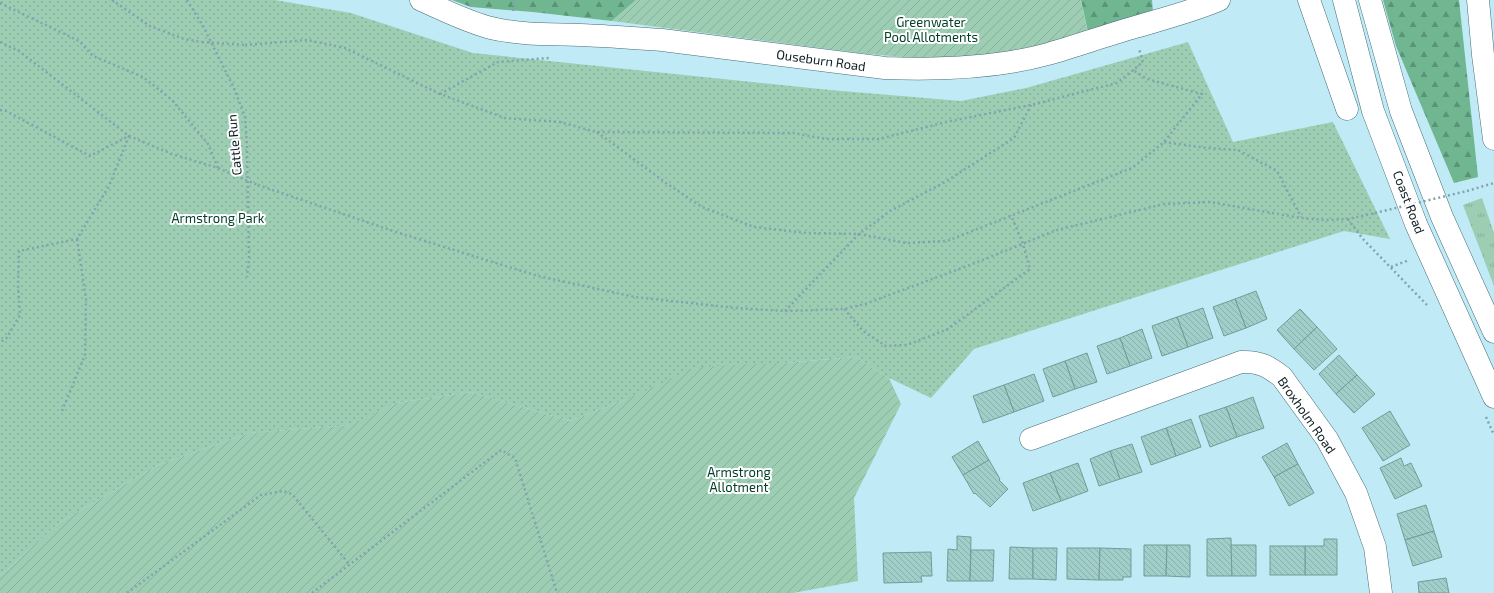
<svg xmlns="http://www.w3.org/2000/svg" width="1494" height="593" font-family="'Exo 2',sans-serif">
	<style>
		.grass { fill: url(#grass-tufts) }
		.forest { fill: url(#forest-firs) }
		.park { fill: url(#park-dots) }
		.garden { fill: url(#garden-furrows) }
		.building { fill: url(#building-back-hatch); stroke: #719c98 }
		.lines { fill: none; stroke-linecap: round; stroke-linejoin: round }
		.street-casing { stroke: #466d78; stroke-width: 23 }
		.highway-casing { stroke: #466d78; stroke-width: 23 }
		.path { stroke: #82a3ad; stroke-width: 2.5; stroke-dasharray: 2 3; stroke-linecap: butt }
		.street { stroke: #fff; stroke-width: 22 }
		.highway { stroke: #fff; stroke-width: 22 }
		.path-bridge { stroke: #82a3ad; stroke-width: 2.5; stroke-dasharray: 2 3; stroke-linecap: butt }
		.labels { text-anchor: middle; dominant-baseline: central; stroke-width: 4; stroke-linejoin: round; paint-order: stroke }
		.park-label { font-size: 13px; fill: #034029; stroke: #fff }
		.street-label { font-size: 13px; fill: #0d1d21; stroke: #fff }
	</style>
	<defs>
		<pattern id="grass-tufts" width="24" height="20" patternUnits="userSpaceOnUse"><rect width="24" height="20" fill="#9dceb3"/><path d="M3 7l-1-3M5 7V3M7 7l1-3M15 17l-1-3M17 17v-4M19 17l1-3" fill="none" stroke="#86b09a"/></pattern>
		<pattern id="forest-firs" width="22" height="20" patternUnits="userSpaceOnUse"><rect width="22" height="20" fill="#6fb691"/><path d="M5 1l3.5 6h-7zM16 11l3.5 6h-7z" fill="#5a9376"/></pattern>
		<pattern id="park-dots" width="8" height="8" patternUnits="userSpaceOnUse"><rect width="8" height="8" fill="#9dceb3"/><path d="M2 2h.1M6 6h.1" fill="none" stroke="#86b09a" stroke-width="1.8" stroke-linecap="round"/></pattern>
		<pattern id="garden-furrows" width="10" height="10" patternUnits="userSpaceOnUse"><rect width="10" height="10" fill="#9dceb3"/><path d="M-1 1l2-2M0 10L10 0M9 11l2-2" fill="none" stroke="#86b09a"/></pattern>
		<pattern id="building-back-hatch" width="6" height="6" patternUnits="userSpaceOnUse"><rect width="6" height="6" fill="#a2ceca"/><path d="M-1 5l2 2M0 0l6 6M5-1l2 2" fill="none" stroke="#8ab0ad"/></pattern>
	</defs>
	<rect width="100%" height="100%" fill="#c0eaf6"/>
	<polygon class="grass" points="1482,198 1494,233 1494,286 1463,205"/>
	<g class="forest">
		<polygon points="452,0 636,0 612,21 533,12 471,7"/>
		<polygon points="1081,0 1152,0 1153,12 1088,32"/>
		<polygon points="1383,0 1459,0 1478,177 1454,183 1396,46"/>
	</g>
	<polygon class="park" points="0,0 275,0 351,13 473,53 830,90 961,101 1026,88 1188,42 1233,142 1333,122 1390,239 1344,231 1224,269 974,349 931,398 889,378 856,357 783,363 625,400 570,421 471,392 396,403 352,425 249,433 158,465 60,522 0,576"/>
	<g class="garden">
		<polygon points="636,0 1081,0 1088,32 1013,52 936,60 859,53 612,21"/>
		<polygon points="856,357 889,378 901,404 854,498 858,581 793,593 0,593 0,576 60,522 158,465 249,433 351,425 396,403 471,392 570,421 625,400 696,367 783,363"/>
	</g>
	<g class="building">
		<polygon points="1256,291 1267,319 1246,328 1235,299"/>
		<polygon points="1235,299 1246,328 1224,336 1213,307"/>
		<polygon points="1203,308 1213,338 1188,347 1177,317"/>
		<polygon points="1300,309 1317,327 1294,349 1277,330"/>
		<polygon points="1177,317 1188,347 1162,356 1152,326"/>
		<polygon points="1317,327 1337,349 1314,370 1294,349"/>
		<polygon points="1142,329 1152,358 1130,366 1120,338"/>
		<polygon points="1120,338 1130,366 1107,374 1097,346"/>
		<polygon points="1087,353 1097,382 1075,389 1065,361"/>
		<polygon points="1339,355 1357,375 1336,394 1319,374"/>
		<polygon points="1065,361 1075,389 1053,397 1043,369"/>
		<polygon points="1034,374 1044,401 1014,412 1004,385"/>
		<polygon points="1357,375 1375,394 1354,413 1336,394"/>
		<polygon points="1004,385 1014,412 983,423 973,396"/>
		<polygon points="1253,397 1264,428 1237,437 1226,407"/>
		<polygon points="1226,407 1237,437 1210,447 1199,416"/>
		<polygon points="1390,411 1410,445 1383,461 1362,428"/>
		<polygon points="1191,419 1201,447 1176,456 1166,428"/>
		<polygon points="1166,428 1176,456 1151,465 1141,437"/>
		<polygon points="978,441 989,460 963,475 952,457"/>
		<polygon points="1287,443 1298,464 1274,477 1262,457"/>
		<polygon points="1132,444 1142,472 1120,479 1110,451"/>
		<polygon points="1110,451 1120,479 1099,486 1090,459"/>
		<polygon points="1401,458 1404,466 1411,463 1422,486 1395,499 1380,468"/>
		<polygon points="989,460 1000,479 999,480 1008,489 990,507 975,493 974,494 963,475"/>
		<polygon points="1078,463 1088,491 1061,501 1050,473"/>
		<polygon points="1298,464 1314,493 1289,506 1274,477"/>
		<polygon points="1050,473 1061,501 1033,511 1023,483"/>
		<polygon points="1426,505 1434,531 1405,540 1397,514"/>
		<polygon points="1434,531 1442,557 1413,566 1405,540"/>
		<polygon points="957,536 971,537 970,581 947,581 948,549 957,550"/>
		<polygon points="1231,538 1232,576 1207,576 1207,539"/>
		<polygon points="1324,539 1337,539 1337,575 1305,575 1305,546 1324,546"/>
		<polygon points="1144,545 1167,545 1166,576 1144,576"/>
		<polygon points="1167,545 1190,545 1190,577 1166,576"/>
		<polygon points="1231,545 1256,545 1256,576 1232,576"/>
		<rect x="1270" y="546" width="35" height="29"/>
		<polygon points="1010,547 1033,548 1033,579 1009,579"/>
		<polygon points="1033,548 1057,548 1056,580 1033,579"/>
		<polygon points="1067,548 1100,548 1099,580 1067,579"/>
		<polygon points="1100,548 1131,549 1131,577 1123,577 1123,580 1099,580"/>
		<polygon points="971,550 994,550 993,581 970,581"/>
		<polygon points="931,552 932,576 921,576 922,582 884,583 883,553"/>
		<polygon points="1446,578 1449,593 1419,593 1418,582"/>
	</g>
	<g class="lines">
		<defs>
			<g id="street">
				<path d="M421,0C444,10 467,22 491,28C520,35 551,34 580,35C607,36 634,38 662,40L885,68C937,70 997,68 1048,54C1076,46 1104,36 1132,28C1162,19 1191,12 1219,0"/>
				<polyline points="1309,0 1347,109"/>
				<polyline points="1478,0 1483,55 1494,139"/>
				<path d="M1031,439L1241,362C1259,361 1268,366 1282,377L1327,439L1356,493L1375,547L1381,593"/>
			</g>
			<g id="highway">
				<polyline points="1344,0 1373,111 1416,224 1494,397"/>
				<polyline points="1370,0 1401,111 1442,217 1494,332"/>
			</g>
		</defs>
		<use href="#street" class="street-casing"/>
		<use href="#highway" class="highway-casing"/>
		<g class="path">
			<polyline points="112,0 150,26 184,39 202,42"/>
			<polyline points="187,0 203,26 234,88 245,117 247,146 249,259 247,277"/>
			<polyline points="0,3 79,41 93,56 143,77 172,100 208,144 218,168"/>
			<polyline points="513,11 514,0"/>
			<polyline points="0,42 19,51 129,136 172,154 218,168 236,176"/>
			<polyline points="245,45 307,40 345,48 440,94 505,118 560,122 596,132 793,133 826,139 879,139 946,122 1031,105 1117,83 1143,62 1139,49"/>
			<polyline points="440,94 498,62 549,58"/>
			<polyline points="0,110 6,111 90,156 129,136 109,186 77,239 19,251 18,285 20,315 6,339 0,342"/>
			<polyline points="597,132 666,183 702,207 754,227 807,233 859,234 906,243 947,241 1132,168 1164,142 1202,94 1147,79 1133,70"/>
			<polyline points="1164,142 1207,148 1238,150 1277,171 1301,217"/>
			<polyline points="258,185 399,233 538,276 635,297 736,308 785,311 844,309 865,304 970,265 1057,230 1164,204 1210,202 1301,218 1325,220 1348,219 1375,213"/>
			<polyline points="1467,191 1494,183"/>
			<polyline points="1348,219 1362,238 1427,305"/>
			<polyline points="1391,267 1409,260"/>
			<polyline points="844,309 863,331 886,346 907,345 948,329 1030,269 1023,244 1011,215"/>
			<polyline points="785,311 859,234 890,211 945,182 1014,138 1031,105"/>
			<polyline points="62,411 85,355 86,299 77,239"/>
			<polyline points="1486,417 1494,435"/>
			<polyline points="127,593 261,495 283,491 292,494 349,564"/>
			<polyline points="312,593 501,450 515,458 557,593"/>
		</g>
		<use href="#street" class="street"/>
		<use href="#highway" class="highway"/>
		<g class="path-bridge">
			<polyline points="202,42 245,45"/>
			<polyline points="236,176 258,185"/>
			<polyline points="1375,213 1467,191"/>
		</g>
	</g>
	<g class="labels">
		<g class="park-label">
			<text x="931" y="22">Greenwater<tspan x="931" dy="15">Pool Allotments</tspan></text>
			<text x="218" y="218">Armstrong Park</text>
			<text x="739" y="472">Armstrong<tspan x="739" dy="15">Allotment</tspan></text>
		</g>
		<g class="street-label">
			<text transform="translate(821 60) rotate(8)">Ouseburn Road</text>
			<text transform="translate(234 145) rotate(-95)">Cattle Run</text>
			<text transform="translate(1409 202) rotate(69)">Coast Road</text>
			<text transform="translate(1307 415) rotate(55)">Broxholm Road</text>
		</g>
	</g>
</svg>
